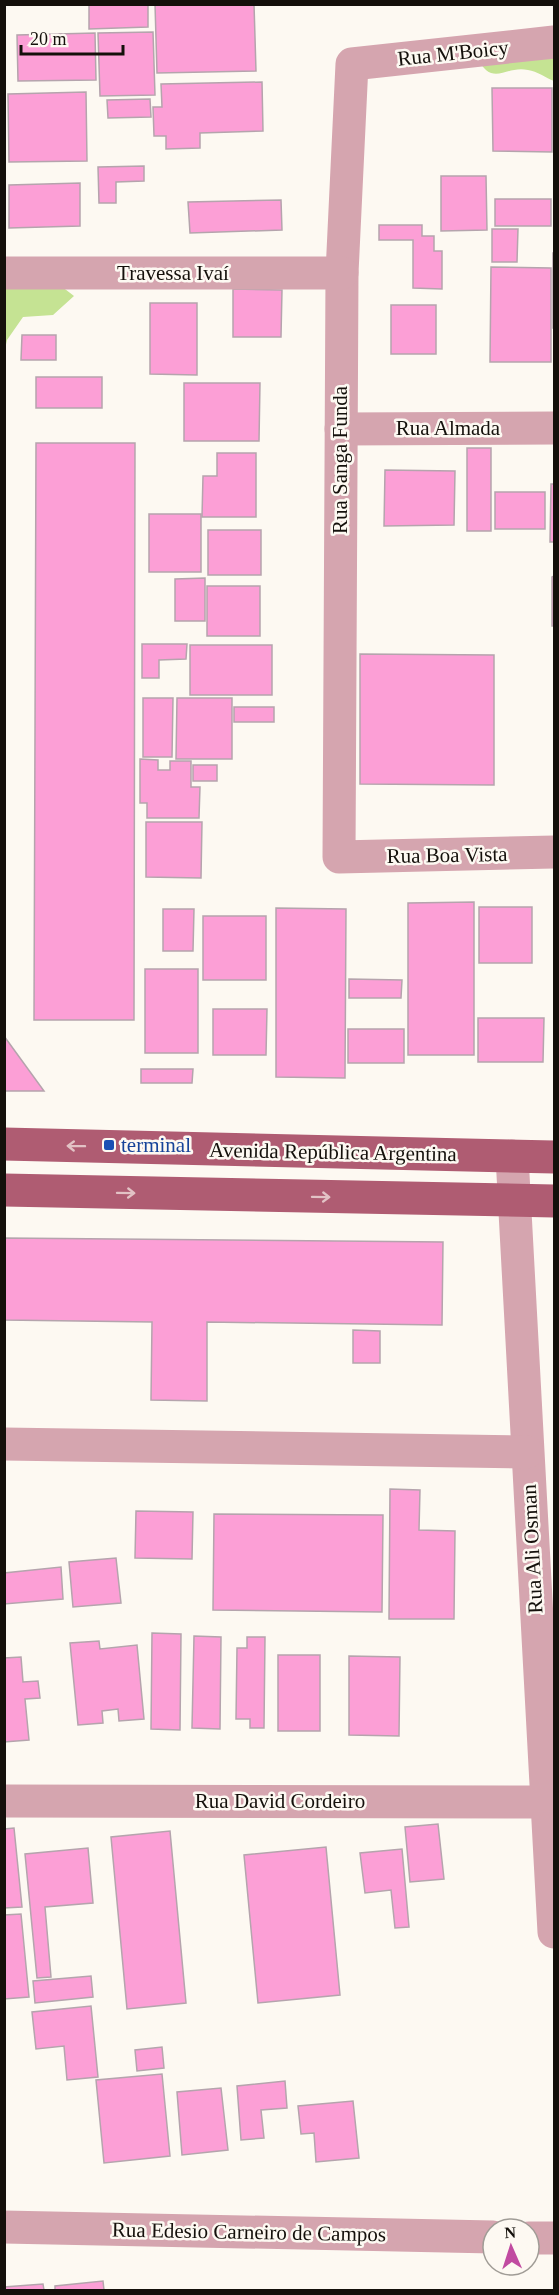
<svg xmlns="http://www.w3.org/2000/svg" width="559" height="2295" font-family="Georgia,serif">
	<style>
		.green { fill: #c5e393 }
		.building { fill: #fc9fd6; stroke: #b5a4ad; stroke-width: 1.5 }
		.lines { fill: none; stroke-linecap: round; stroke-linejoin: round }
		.minor { stroke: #d5a5af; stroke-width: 33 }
		.major { stroke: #af5c72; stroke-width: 33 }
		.oneway { stroke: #e2c2c5 }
		.transit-dot { fill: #1a4fb4; stroke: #fdf9f2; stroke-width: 2 }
		.labels { text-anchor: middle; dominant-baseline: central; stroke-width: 5; stroke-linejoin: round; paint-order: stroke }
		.street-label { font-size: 21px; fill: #14100b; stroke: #fdf9f2 }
		.transit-label { font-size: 21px; fill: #164399; stroke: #fdf9f2; text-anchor: start }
	</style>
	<rect width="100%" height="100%" fill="#fdf9f2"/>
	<g class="green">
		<path d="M554,42V81C546,78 537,71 528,70C504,65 493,89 476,56Z"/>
		<polygon points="48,276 74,296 53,315 23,317 7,340 5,349 5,285"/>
	</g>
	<g class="building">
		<polygon points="89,4 148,4 148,27 89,29"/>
		<polygon points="155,4 254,4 256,71 157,73"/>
		<polygon points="153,32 155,95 100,96 98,33"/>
		<polygon points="95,33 96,80 18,81 17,35"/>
		<polygon points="262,82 263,131 200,133 200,148 166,149 166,136 154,136 153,107 162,107 161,84"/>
		<polygon points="492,88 552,88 552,152 493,151"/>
		<polygon points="86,92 87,161 9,162 8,94"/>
		<polygon points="150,99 151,117 108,118 107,100"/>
		<polygon points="144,166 144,181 116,182 116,203 99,203 98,167"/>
		<polygon points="441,176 486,176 487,230 441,231"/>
		<polygon points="80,183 80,226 9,228 9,185"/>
		<rect x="495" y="199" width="56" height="27"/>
		<polygon points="281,200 282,230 190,233 188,202"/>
		<polygon points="379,225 422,225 422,236 434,236 434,251 442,251 442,289 413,288 413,240 379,240"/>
		<polygon points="492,229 518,229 517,262 492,262"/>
		<rect x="553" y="253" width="1" height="75"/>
		<polygon points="491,267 551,268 551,362 490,362"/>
		<polygon points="233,289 282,290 281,337 233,337"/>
		<polygon points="150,303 197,303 197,375 150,374"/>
		<rect x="391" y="305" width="45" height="49"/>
		<polygon points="22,335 56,335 56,360 21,360"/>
		<rect x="36" y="377" width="66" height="31"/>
		<polygon points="184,383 260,383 259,441 184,441"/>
		<polygon points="36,443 135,443 134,1020 34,1020"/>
		<rect x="467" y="448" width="24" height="83"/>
		<polygon points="217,453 256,453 256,517 202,517 203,476 217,476"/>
		<polygon points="385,470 455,471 454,525 384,526"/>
		<polygon points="551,484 554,484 554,542 550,542"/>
		<rect x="495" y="492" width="50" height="37"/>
		<rect x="149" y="514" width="52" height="58"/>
		<rect x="208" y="530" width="53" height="45"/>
		<polygon points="554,576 554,626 552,626 552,577"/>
		<polygon points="205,578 205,621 175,621 175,579"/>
		<rect x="207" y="586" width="53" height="50"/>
		<polygon points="142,644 187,644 186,659 159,660 159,678 142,678"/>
		<rect x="190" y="645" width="82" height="50"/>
		<polygon points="360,654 494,655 494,785 360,784"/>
		<polygon points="143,698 173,698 172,757 143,757"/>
		<polygon points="177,698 232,698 232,759 176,759"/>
		<rect x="234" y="707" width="40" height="15"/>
		<polygon points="140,759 158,760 158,770 170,770 170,761 191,761 191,787 200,787 199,818 147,818 147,803 140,803"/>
		<rect x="193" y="765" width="24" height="16"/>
		<polygon points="146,822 202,822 201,878 146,877"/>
		<polygon points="474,902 474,1055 408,1055 408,903"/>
		<rect x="479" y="907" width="53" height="56"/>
		<polygon points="276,908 346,909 345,1078 276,1077"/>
		<polygon points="163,909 194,909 193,951 163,951"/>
		<rect x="203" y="916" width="63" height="64"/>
		<rect x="145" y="969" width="53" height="84"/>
		<polygon points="349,979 402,980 401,998 349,998"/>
		<polygon points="213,1009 267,1009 266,1055 213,1055"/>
		<polygon points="478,1018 544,1018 543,1062 478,1062"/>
		<rect x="348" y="1029" width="56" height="34"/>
		<polygon points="4,1036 44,1091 4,1091"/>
		<polygon points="141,1069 193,1069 192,1083 141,1083"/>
		<polygon points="4,1238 443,1242 442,1325 207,1322 207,1401 151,1400 152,1322 4,1320"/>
		<polygon points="353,1330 380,1331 380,1363 353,1363"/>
		<polygon points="390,1489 420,1490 419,1530 455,1531 454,1619 389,1619"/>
		<polygon points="136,1511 193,1512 192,1559 135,1558"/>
		<polygon points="214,1514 383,1515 382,1612 213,1610"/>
		<polygon points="116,1558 121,1603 73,1607 69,1562"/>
		<polygon points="61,1567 63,1599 4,1604 4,1573"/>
		<polygon points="152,1633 181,1634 180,1730 151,1729"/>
		<polygon points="194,1636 221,1637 220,1729 192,1728"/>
		<polygon points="247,1637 265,1637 264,1728 250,1728 250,1719 236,1719 237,1648 247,1648"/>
		<polygon points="99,1641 100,1649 137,1645 144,1719 119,1721 118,1709 102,1711 103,1723 78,1725 70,1643"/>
		<rect x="278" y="1655" width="42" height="76"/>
		<polygon points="349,1656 400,1657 399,1736 349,1735"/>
		<polygon points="21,1657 23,1682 38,1681 40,1698 25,1699 29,1740 4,1742 4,1658"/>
		<polygon points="438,1824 444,1879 410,1882 405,1827"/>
		<polygon points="14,1828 22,1907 4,1908 4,1829"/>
		<polygon points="170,1831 186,2003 127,2009 111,1837"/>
		<polygon points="326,1847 340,1995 258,2003 244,1855"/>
		<polygon points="88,1848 93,1903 45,1907 51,1977 37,1978 25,1854"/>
		<polygon points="402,1849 409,1927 395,1928 391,1890 365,1893 360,1853"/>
		<polygon points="21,1914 29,1997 4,1999 4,1915"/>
		<polygon points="91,1976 93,1997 35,2003 33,1981"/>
		<polygon points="91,2006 98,2077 67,2080 64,2046 36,2049 32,2012"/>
		<polygon points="162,2047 164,2068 137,2071 135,2050"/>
		<polygon points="162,2074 170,2156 104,2163 96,2080"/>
		<polygon points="285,2081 287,2108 261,2110 264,2138 241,2140 237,2086"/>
		<polygon points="221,2088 228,2150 182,2155 177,2092"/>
		<polygon points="353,2101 359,2158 316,2162 314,2133 301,2134 298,2106"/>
		<polygon points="103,2281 104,2290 55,2290 55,2286"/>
		<polygon points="43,2284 44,2290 4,2290 4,2287"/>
	</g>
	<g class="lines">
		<g class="minor">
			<polyline points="554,42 352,64 342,273 339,857 554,852"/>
			<polyline points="4,273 342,273"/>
			<polyline points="341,429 554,428"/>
			<polyline points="512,1156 554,1932"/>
			<polyline points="4,1444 527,1452"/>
			<polyline points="4,1801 554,1802"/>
			<polyline points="4,2227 493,2237"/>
			<polyline points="529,2238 554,2238"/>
		</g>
		<g class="major">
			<polyline points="4,1144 554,1157"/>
			<polyline points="4,1190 554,1201"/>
		</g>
	</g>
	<defs><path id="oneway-shaft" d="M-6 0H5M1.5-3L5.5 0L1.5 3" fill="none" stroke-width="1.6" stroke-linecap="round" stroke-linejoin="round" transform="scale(1.5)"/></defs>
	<g class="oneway">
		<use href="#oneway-shaft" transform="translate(76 1146) rotate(-179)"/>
		<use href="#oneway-shaft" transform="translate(126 1193) rotate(1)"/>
		<use href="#oneway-shaft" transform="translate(321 1197) rotate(1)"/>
	</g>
	<rect class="transit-dot" x="103" y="1139" width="12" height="12" rx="3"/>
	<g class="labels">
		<g class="street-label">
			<text transform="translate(453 53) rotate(-6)">Rua M'Boicy</text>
			<text x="173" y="273">Travessa Ivaí</text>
			<text x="448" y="428">Rua Almada</text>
			<text transform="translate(340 460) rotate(-90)">Rua Sanga Funda</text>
			<text transform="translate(447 855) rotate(-1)">Rua Boa Vista</text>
			<text transform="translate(333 1152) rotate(1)">Avenida República Argentina</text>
			<text transform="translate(532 1549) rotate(-93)">Rua Ali Osman</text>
			<text x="280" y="1801">Rua David Cordeiro</text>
			<text transform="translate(249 2232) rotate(1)">Rua Edesio Carneiro de Campos</text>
		</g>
		<g class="transit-label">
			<text x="121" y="1145">terminal</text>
		</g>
	</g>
	<rect width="559" height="2295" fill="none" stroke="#14100b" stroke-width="12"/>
	<g transform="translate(511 2247) rotate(357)"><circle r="28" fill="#fdf9f2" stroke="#a09c96" stroke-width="1.5"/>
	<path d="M0-4.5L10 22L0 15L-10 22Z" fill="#c14ba1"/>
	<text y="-9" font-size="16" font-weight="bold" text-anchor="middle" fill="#14100b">N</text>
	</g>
	<path d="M21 45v9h102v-9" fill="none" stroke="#14100b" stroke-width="3"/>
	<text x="30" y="45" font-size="18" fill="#14100b" stroke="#fdf9f2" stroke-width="4.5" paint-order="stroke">20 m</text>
</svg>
